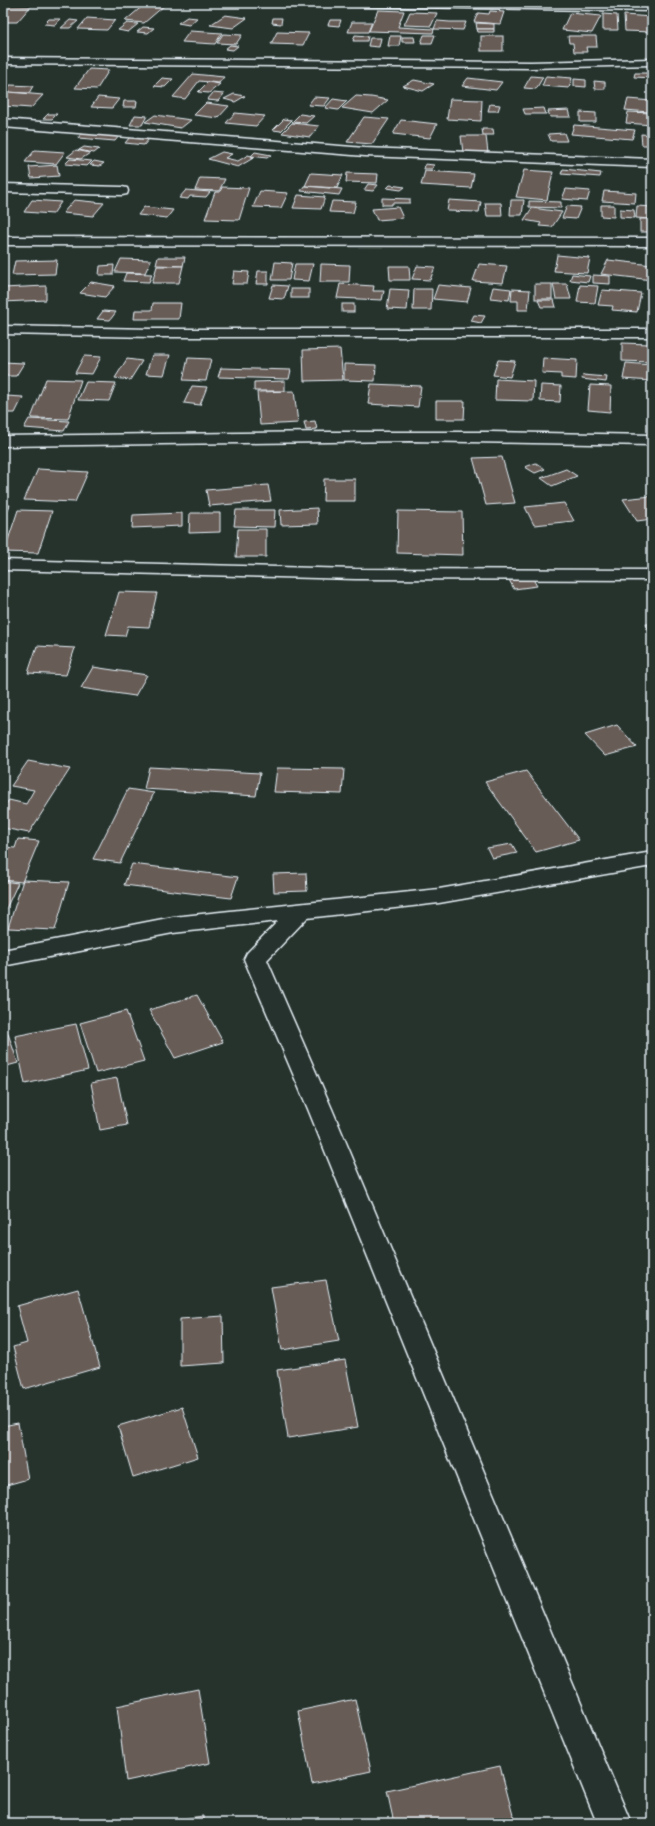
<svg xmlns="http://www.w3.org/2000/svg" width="655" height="1826" font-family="'Playpen Sans',sans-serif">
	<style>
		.building { fill: #685c56; stroke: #e8f1f8 }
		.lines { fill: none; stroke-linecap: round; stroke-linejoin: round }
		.minor-casing { stroke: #e8f1f8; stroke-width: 3 }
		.minor { fill: #26332d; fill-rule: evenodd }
	</style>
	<rect width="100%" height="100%" fill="#26332d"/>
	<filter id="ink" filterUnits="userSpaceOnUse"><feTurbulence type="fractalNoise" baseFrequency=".025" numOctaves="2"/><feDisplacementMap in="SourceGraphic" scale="8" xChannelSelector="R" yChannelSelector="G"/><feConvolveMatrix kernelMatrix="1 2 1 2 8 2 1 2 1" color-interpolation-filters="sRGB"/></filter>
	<g filter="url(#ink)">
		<g class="building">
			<polygon points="146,3 165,5 144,23 125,21"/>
			<polygon points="8,5 31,6 17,22 3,22 3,10"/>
			<polygon points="378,10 404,11 398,27 434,29 433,33 369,31"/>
			<polygon points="490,11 504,12 500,24 474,22 478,13 489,14"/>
			<polygon points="410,12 437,13 431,26 404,25"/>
			<polygon points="570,13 601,16 592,33 562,30"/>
			<polygon points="603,14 617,15 618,30 603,30"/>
			<polygon points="225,15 247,18 233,28 210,25"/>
			<polygon points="624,15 652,17 652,32 625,31"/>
			<polygon points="187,17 197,18 189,25 178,23"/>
			<polygon points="87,18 115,20 107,30 78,29"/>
			<polygon points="273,18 282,18 281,24 272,23"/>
			<polygon points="49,19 60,19 55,25 44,24"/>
			<polygon points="70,20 78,21 70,28 61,28"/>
			<polygon points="330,20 341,20 339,26 328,25"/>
			<polygon points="437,21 450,22 466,22 463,30 434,29"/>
			<polygon points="352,22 372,22 368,32 348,32"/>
			<polygon points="127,23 138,24 128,32 118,30"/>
			<polygon points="476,23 494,24 494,29 477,29"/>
			<polygon points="143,27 154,28 148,33 137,32"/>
			<polygon points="477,29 494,29 494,32 478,32"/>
			<polygon points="190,31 222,33 215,44 182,42"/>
			<polygon points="277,32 309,33 303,45 271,44"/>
			<polygon points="223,34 242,35 236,44 217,43"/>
			<polygon points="355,35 368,36 367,41 353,41"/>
			<polygon points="424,35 435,35 432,43 421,43"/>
			<polygon points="390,36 401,36 399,46 388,46"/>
			<rect x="481" y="36" width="22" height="15"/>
			<polygon points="568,36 596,36 597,47 586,47 587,52 574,52 573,43 569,43"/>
			<polygon points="402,37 414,37 415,42 402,42"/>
			<polygon points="370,38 381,38 379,47 368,46"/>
			<polygon points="230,45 238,46 233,50 225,49"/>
			<polygon points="89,69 109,70 97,89 75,88"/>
			<polygon points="635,73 652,73 652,78 634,77"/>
			<polygon points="193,74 224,77 219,83 199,81 185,99 173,97"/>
			<polygon points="531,76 543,77 536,89 524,88"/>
			<polygon points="546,76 572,78 569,88 542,86"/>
			<polygon points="162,78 173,79 165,87 154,86"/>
			<polygon points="468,78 502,82 496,90 462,86"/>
			<polygon points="574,79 586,80 586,87 574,86"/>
			<polygon points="414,80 434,84 423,91 403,86"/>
			<polygon points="594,81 605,82 605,89 595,89"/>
			<polygon points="208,82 220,84 209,93 198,92"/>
			<polygon points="10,85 33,86 29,93 5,92"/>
			<polygon points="9,92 43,95 31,108 3,106 3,98"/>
			<polygon points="213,93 224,94 218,101 207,100"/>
			<polygon points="234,94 245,96 235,102 224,99"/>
			<polygon points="356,96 371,97 388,100 373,113 342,108"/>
			<polygon points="98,97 119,99 112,108 91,107"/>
			<polygon points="314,97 330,98 324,106 308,105"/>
			<polygon points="333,99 347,101 338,110 325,108"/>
			<polygon points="450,99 482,100 481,121 447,119"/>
			<polygon points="628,99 652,101 649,112 625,110"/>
			<polygon points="124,101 137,101 136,107 123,107"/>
			<polygon points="206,103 229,106 218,118 194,115"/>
			<polygon points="490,104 500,105 498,111 488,111"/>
			<polygon points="544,108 546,114 525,114 523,109"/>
			<polygon points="569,110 571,117 550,117 548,111"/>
			<polygon points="580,112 596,113 596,122 580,122"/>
			<polygon points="628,112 652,113 652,125 626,123"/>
			<polygon points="235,113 265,116 256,126 226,123"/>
			<polygon points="48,114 57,114 52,119 43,119"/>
			<polygon points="300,114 314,116 306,123 292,122"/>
			<polygon points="135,115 147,116 142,125 130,125"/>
			<polygon points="155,115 191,120 181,128 145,122"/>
			<polygon points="364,117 389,119 372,144 347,142"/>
			<polygon points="284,119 292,120 281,131 273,130"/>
			<polygon points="401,120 437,124 430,138 393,134"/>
			<polygon points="292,123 319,126 310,137 282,133"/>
			<polygon points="574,125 635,130 632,139 571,134"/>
			<polygon points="482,129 493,129 494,135 483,135"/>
			<polygon points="82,133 119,136 115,141 78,138"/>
			<polygon points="564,133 567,141 551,141 548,134"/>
			<polygon points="641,134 652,135 652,145 642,145"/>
			<polygon points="461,136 486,136 488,153 463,153"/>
			<polygon points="130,137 149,139 144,145 125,143"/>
			<polygon points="84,147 99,149 94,153 79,150"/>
			<polygon points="35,150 65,152 56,164 25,162"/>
			<polygon points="76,150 90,153 81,159 67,157"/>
			<polygon points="222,152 232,154 225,158 238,161 248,155 255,157 238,167 208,159"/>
			<polygon points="255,152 271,155 267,158 251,156"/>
			<polygon points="70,159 92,161 87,166 65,164"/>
			<polygon points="94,161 104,163 100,166 90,165"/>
			<polygon points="425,164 434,165 432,169 424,169"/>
			<polygon points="57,165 59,176 31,178 29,167"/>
			<polygon points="563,169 601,173 600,177 561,174"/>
			<polygon points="524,170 553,172 547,200 516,197"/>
			<polygon points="425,171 474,174 471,188 421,185"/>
			<polygon points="311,173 343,175 337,188 305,186"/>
			<polygon points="347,173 378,174 377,183 346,182"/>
			<polygon points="200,178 225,179 219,191 195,190"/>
			<polygon points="368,184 378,185 373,191 364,190"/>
			<polygon points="390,185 405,187 401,190 387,188"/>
			<polygon points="304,186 342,189 339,195 301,191"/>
			<polygon points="222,187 249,188 239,220 205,219 215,192 220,192"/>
			<polygon points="566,189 590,191 587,201 562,199"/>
			<polygon points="186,190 210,192 206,197 190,196 188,199 179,198"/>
			<polygon points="260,191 288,193 281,208 253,207"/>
			<polygon points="604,191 636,193 635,203 602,201"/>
			<polygon points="298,195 325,197 321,209 293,208"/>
			<polygon points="382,198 410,199 410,203 392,203 392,205 382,205"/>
			<polygon points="32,200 61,202 53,214 24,212"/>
			<polygon points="74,200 104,203 93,216 63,213"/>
			<polygon points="449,200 481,202 479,212 447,211"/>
			<polygon points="511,200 524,200 522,215 510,215"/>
			<polygon points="332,201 356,202 353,213 329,212"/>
			<polygon points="529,201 561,202 561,208 529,207"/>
			<polygon points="485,203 501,203 502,216 487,216"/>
			<polygon points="601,205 614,205 614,217 601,216"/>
			<polygon points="567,206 581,207 576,219 562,218"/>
			<polygon points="637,206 652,207 651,219 636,218"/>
			<polygon points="144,207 173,210 167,218 138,215"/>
			<polygon points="398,207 403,218 377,220 372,209"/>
			<polygon points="532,208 562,212 552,227 539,226 541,223 524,220"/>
			<polygon points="620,209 634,210 635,218 620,217"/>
			<rect x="640" y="219" width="12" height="13"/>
			<polygon points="557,255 590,258 587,273 554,271"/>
			<polygon points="158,257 185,257 183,266 156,265"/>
			<polygon points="121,259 151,260 145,273 115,272"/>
			<polygon points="57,260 55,274 12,275 15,261"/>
			<polygon points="608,260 652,265 652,280 601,274"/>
			<polygon points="275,262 292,263 289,280 272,280"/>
			<polygon points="295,264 313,264 309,281 292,280"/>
			<polygon points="321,264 350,265 349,282 320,282"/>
			<polygon points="479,264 507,266 503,283 473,281"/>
			<polygon points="114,265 113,275 99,275 100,266"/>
			<polygon points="157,266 183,266 179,283 152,283"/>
			<polygon points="389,266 409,266 410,280 390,280"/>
			<polygon points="417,266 435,267 430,280 412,279"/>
			<polygon points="234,271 249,272 247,284 232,284"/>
			<polygon points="258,271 268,271 268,284 256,284"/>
			<polygon points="126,273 152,274 149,282 123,281"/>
			<polygon points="572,274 590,276 588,282 570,280"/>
			<polygon points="593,275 610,276 610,284 593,283"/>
			<polygon points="91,282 115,286 105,297 80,293"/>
			<polygon points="340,284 374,286 373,291 384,291 382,300 337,298"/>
			<rect x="535" y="284" width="17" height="15"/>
			<polygon points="553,284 567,284 571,299 556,299"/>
			<polygon points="273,285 288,286 284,299 269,298"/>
			<polygon points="438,285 471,288 467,302 433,299"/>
			<polygon points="580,285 598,286 595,303 577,302"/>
			<polygon points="46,286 46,300 3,302 3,288"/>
			<polygon points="493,287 511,289 509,300 490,298"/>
			<rect x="291" y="289" width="18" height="9"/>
			<polygon points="390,289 409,290 407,310 387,309"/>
			<polygon points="414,289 432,289 431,310 413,310"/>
			<polygon points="512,289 530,290 528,310 518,310 518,301 511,301"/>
			<polygon points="602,290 641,293 637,312 612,310 613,306 598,305"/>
			<polygon points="538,300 554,300 556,307 541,307"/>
			<polygon points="153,303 181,303 179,319 134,319 135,310 152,310"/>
			<rect x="342" y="304" width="12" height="8"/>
			<polygon points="103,311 116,312 110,320 97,319"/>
			<polygon points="474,315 485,316 481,323 471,321"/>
			<polygon points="622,343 649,344 650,362 622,361"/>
			<polygon points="340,349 343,380 304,381 303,350"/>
			<polygon points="152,355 170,355 164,375 146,374"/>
			<polygon points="84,356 101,357 92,374 75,373"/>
			<polygon points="188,358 211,359 206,381 183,380"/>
			<polygon points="543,358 577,360 576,379 561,378 561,374 542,373"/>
			<polygon points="127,359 142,361 130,380 115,378"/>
			<polygon points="498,360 515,361 510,377 493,375"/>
			<polygon points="3,362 24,363 16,376 3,376"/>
			<polygon points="626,363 652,365 652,381 623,379"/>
			<polygon points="344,364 376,365 375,381 344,380"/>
			<polygon points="221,368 291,370 289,379 218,377"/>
			<polygon points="583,375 607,377 606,382 582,379"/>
			<polygon points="46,379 81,380 68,419 31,418"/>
			<polygon points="496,379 534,381 533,401 495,400"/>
			<polygon points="285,381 285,391 254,391 254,382"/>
			<polygon points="86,382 116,383 109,401 78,400"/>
			<polygon points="371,384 421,386 418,407 368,404"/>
			<polygon points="541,385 561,386 560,402 540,401"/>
			<polygon points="590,385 611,386 610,412 588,410"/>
			<polygon points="192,386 207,387 200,405 184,403"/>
			<polygon points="294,391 298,423 260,425 257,392"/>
			<polygon points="6,396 23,397 15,413 3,413 3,402"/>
			<polygon points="436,401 465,401 464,419 436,419"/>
			<polygon points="29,419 69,421 64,431 24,428"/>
			<polygon points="315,421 317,429 306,430 304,422"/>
			<polygon points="502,457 515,503 486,505 473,458"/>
			<polygon points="536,463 545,469 535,473 525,467"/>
			<polygon points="38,469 88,472 75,502 24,500"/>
			<polygon points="566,469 577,476 552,486 541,478"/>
			<polygon points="324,479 355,479 355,501 323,501"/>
			<polygon points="268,485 271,501 209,506 206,490"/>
			<polygon points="652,496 652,519 637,521 623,499"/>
			<polygon points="564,503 574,521 534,525 525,507"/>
			<polygon points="3,505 10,505 3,521"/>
			<polygon points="317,508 318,524 281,525 280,510"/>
			<polygon points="18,510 52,511 38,553 4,552"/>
			<polygon points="236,510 275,510 274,527 234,526"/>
			<polygon points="398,511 462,512 463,555 397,553"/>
			<polygon points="182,513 182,526 132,528 133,515"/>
			<polygon points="190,513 220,513 220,532 189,533"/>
			<polygon points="238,529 266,529 266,557 236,557"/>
			<polygon points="531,576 537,586 514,589 508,578"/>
			<polygon points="119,592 157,593 149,627 128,626 125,636 106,635"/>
			<polygon points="646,624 652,624 652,638"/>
			<polygon points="37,646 75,648 66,675 28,673"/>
			<polygon points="93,667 147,675 135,696 81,688"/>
			<polygon points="617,725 637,747 605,756 585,735"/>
			<polygon points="28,761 70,769 29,833 3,828 3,808 9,800 26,804 34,790 11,786"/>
			<polygon points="149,767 260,773 256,796 144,789"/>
			<polygon points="277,768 344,769 342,794 274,792"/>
			<polygon points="526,771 579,840 536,852 485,782"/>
			<polygon points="128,789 154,793 120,863 93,859"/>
			<polygon points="18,839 39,841 22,882 3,880 3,847 15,848"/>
			<polygon points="512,844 517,853 492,858 487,848"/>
			<polygon points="132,864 238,877 231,898 124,885"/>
			<polygon points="306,873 307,891 274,892 273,874"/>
			<polygon points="23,880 69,882 55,930 8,928"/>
			<polygon points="3,881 18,883 3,915"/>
			<polygon points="197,995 223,1042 175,1058 149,1010"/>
			<polygon points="126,1011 144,1061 96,1073 80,1023"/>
			<polygon points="3,1019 18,1063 3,1067"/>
			<polygon points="76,1024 88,1070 25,1084 15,1036"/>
			<polygon points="117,1078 127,1125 100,1130 91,1083"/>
			<polygon points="326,1280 339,1341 282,1350 271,1287"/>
			<polygon points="78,1289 100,1367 24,1389 13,1347 27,1343 17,1306"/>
			<polygon points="223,1316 224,1363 180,1366 180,1319"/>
			<polygon points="345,1360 358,1427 288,1438 277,1370"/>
			<polygon points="182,1407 198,1457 133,1477 118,1426"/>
			<polygon points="18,1423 28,1479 3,1486 3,1426"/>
			<polygon points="198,1689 210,1763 126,1781 117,1706"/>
			<polygon points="355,1699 371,1771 312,1784 298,1711"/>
			<polygon points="500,1766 515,1823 394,1823 387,1791"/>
			<polygon points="203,1816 203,1823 152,1823"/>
		</g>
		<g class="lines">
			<defs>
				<g id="minor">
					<polygon points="344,3 652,5 652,11 349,6"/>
					<polygon points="3,58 531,62 652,59 652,65 531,68 3,64"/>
					<polygon points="3,119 365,148 652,159 652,167 365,156 3,127"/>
					<polygon points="3,184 122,187 127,188 128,191 127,194 122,195 3,192"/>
					<polygon points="3,237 652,238 652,246 3,245"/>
					<polygon points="3,326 152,329 652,329 652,337 152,337 3,334"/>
					<polygon points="328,432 490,432 652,435 652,445 409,441 3,446 3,436"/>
					<polygon points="3,560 355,569 652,570 652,580 355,579 3,570"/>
					<polygon points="652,852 652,866 439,903 307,918 267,960 332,1109 631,1823 597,1823 308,1109 244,959 247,953 278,921 173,933 3,966 3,950 173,917 439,889"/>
				</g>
			</defs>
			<use href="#minor" class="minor-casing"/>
			<use href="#minor" class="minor"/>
		</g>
	</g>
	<rect width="655" height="1826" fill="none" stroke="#26332d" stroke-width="16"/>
	<rect x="8" y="8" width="639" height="1810" fill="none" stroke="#e8f1f8" stroke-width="1.5" filter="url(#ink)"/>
</svg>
